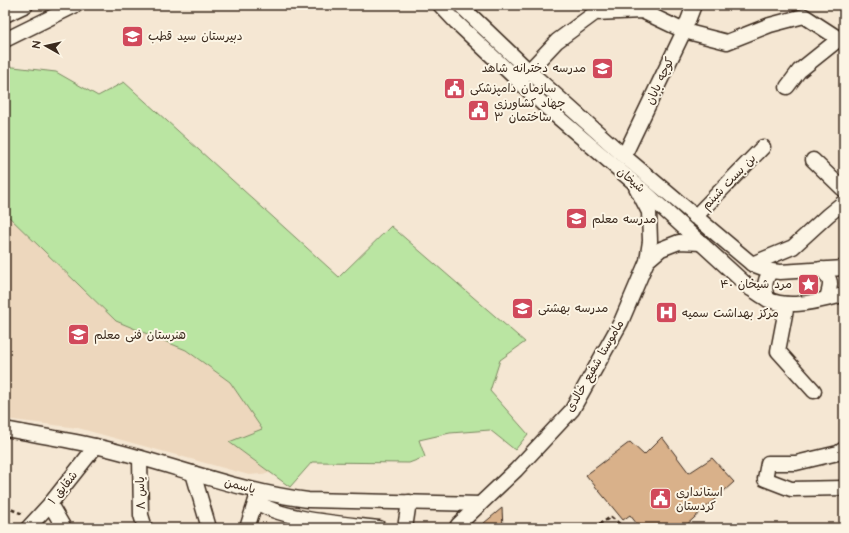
<svg xmlns="http://www.w3.org/2000/svg" width="849" height="533" font-family="'Architects Daughter','Playpen Sans Arabic',sans-serif">
	<style>
		.built { fill: #edd7bd }
		.green { fill: #bae5a2; stroke: #7a8860 }
		.building { fill: #d9b18a; stroke: #3b2a1e }
		.lines { fill: none; stroke-linecap: round; stroke-linejoin: round }
		.minor-casing { stroke: #3b2a1e; stroke-width: 17 }
		.path { stroke: #3b2a1e; stroke-width: 2.5; stroke-dasharray: 4 3; stroke-linecap: butt }
		.minor { stroke: #fcf5e5; stroke-width: 14 }
		.labels { text-anchor: middle; dominant-baseline: central; stroke-width: 4; stroke-linejoin: round; paint-order: stroke }
		.poi-label { font-size: 12px; fill: #3b2a1e; stroke: #fcf5e5; text-anchor: start }
		.street-label { font-size: 12px; fill: #3b2a1e; stroke: #fcf5e5 }
	</style>
	<rect width="100%" height="100%" fill="#f5e7d3"/>
	<filter id="ink" filterUnits="userSpaceOnUse"><feTurbulence type="fractalNoise" baseFrequency=".025" numOctaves="2"/><feDisplacementMap in="SourceGraphic" scale="8" xChannelSelector="R" yChannelSelector="G"/><feConvolveMatrix kernelMatrix="1 2 1 2 8 2 1 2 1" color-interpolation-filters="sRGB"/></filter>
	<g filter="url(#ink)">
		<polygon class="built" points="5,213 116,321 186,350 230,382 262,429 229,442 272,473 249,475 78,428 5,419"/>
		<polygon class="green" points="5,66 56,72 98,96 124,82 339,277 391,226 525,342 500,360 490,391 528,434 515,450 490,430 450,433 419,440 425,457 409,463 312,462 290,487 229,442 262,429 230,382 186,350 116,321 5,213"/>
		<g class="building">
			<polygon points="662,437 689,473 712,458 734,482 683,528 640,528 630,515 623,520 586,475 630,442 644,455"/>
			<polygon points="502,508 503,528 478,528"/>
		</g>
		<g class="lines">
			<defs>
				<g id="minor">
					<path d="M440,5L456,22L546,107L646,193L751,289C756,292 762,296 767,299C791,310 820,300 844,295"/>
					<polyline points="460,5 529,71 624,156 752,264 771,271 780,272 844,268"/>
					<polyline points="5,15 26,5"/>
					<polyline points="5,40 76,5"/>
					<polyline points="523,77 557,41 595,13 642,11 684,31 727,42 770,25 804,16 844,42"/>
					<polyline points="787,87 799,71 839,39"/>
					<polyline points="624,156 684,31 694,5"/>
					<polyline points="813,160 844,190"/>
					<polyline points="695,217 763,147"/>
					<polyline points="647,261 661,249 679,242 702,243"/>
					<polyline points="752,264 793,247 828,215 844,202"/>
					<path d="M821,269C833,281 831,284 827,298"/>
					<path d="M768,300C763,289 764,280 771,271"/>
					<polyline points="787,304 778,351 814,391"/>
					<path d="M5,429C35,435 65,439 95,446C167,462 235,491 308,500L480,504"/>
					<polyline points="844,449 838,453 796,463 768,463 765,479 791,489 844,488"/>
					<polyline points="140,458 141,515 145,528"/>
					<polyline points="193,473 209,528"/>
					<path d="M256,501C279,520 348,524 379,528"/>
					<polyline points="50,504 64,528"/>
					<polyline points="28,528 50,504 96,446"/>
					<polyline points="247,528 258,494"/>
					<polyline points="405,528 409,502"/>
					<polyline points="459,528 458,525 516,470 572,410 621,322 647,261 650,241 649,212 636,187"/>
				</g>
			</defs>
			<use href="#minor" class="minor-casing"/>
			<g class="path">
				<polyline points="5,507 23,514"/>
				<polyline points="593,528 611,517 625,528"/>
			</g>
			<use href="#minor" class="minor"/>
		</g>
	</g>
	<defs>
		<symbol id="school-square" viewBox="-11 -11 22 22"><rect x="-9" y="-9" width="18" height="18" rx="4" fill="#d1495b" stroke="#fcf5e5"/><path d="M0-5L7-2L0 1L-7-2ZM-4 1L0 2.5L4 1V4Q0 6-4 4Z" fill="#fff"/></symbol>
		<symbol id="civic-square" viewBox="-11 -11 22 22"><rect x="-9" y="-9" width="18" height="18" rx="4" fill="#d1495b" stroke="#fcf5e5"/><path d="M-.6-6.5H3V-4.5H.6V-3L4-1V1h2V6H-6V1h2V-1L-.6-3ZM-1.2 2.5V6h2.4V2.5Z" fill="#fff"/></symbol>
		<symbol id="sight-square" viewBox="-11 -11 22 22"><rect x="-9" y="-9" width="18" height="18" rx="4" fill="#d1495b" stroke="#fcf5e5"/><path d="M0-6L1.8-2.2L6-1.7L2.9 1.2L3.7 5.4L0 3.3L-3.7 5.4L-2.9 1.2L-6-1.7L-1.8-2.2Z" fill="#fff"/></symbol>
		<symbol id="hospital-square" viewBox="-11 -11 22 22"><rect x="-9" y="-9" width="18" height="18" rx="4" fill="#d1495b" stroke="#fcf5e5"/><path d="M-5-5h3v3.5h4V-5h3V5h-3V1.5h-4V5h-3Z" fill="#fff"/></symbol>
	</defs>
	<g fill-rule="evenodd">
		<use href="#school-square" x="120" y="24" width="25" height="25"/>
		<use href="#school-square" x="590" y="56" width="25" height="25"/>
		<use href="#civic-square" x="442" y="76" width="25" height="25"/>
		<use href="#civic-square" x="466" y="98" width="25" height="25"/>
		<use href="#school-square" x="564" y="206" width="25" height="25"/>
		<use href="#sight-square" x="796" y="272" width="25" height="25"/>
		<use href="#school-square" x="510" y="296" width="25" height="25"/>
		<use href="#hospital-square" x="654" y="300" width="25" height="25"/>
		<use href="#school-square" x="66" y="322" width="25" height="25"/>
		<use href="#civic-square" x="648" y="486" width="25" height="25"/>
	</g>
	<g class="labels">
		<g class="poi-label">
			<text x="148" y="36">دبیرستان سید قطب</text>
			<text x="586" y="68" text-anchor="end">مدرسه دخترانه شاهد</text>
			<text x="470" y="88">سازمان دامپزشکی</text>
			<text x="494" y="103">جهاد کشاورزی<tspan x="494" dy="14">ساختمان ۳</tspan></text>
			<text x="592" y="219">مدرسه معلم</text>
			<text x="792" y="284" text-anchor="end">۴۰ مرد شیخان</text>
			<text x="538" y="308">مدرسه بهشتی</text>
			<text x="682" y="313">مرکز بهداشت سمیه</text>
			<text x="94" y="335">هنرستان فنی معلم</text>
			<text x="676" y="492">استانداری<tspan x="676" dy="14">کردستان</tspan></text>
		</g>
		<g class="street-label">
			<text transform="translate(660 81) rotate(-65)">کوچه بابان</text>
			<text transform="translate(631 180) rotate(40)">شیخان</text>
			<text transform="translate(729 182) rotate(-46)">بن بست شبنم</text>
			<text transform="translate(595 366) rotate(-60)">ماموستا شفیع خالدی</text>
			<text transform="translate(240 486) rotate(15)">یاسمن</text>
			<text transform="translate(63 488) rotate(-51)">شقایق ۱</text>
			<text transform="translate(141 493) rotate(-92)">یاس ۸</text>
		</g>
	</g>
	<rect width="849" height="533" fill="none" stroke="#fcf5e5" stroke-width="20"/>
	<rect x="10" y="10" width="829" height="513" fill="none" stroke="#3b2a1e" stroke-width="1.5" filter="url(#ink)"/>
	<g transform="translate(46 46) rotate(278)" stroke="#fcf5e5" stroke-width="3" paint-order="stroke">
	<path d="M0-3L7 15L0 10L-7 15Z" fill="#3b2a1e"/>
	<text y="-6" font-size="11" font-weight="bold" text-anchor="middle" fill="#3b2a1e">N</text>
	</g>
</svg>
